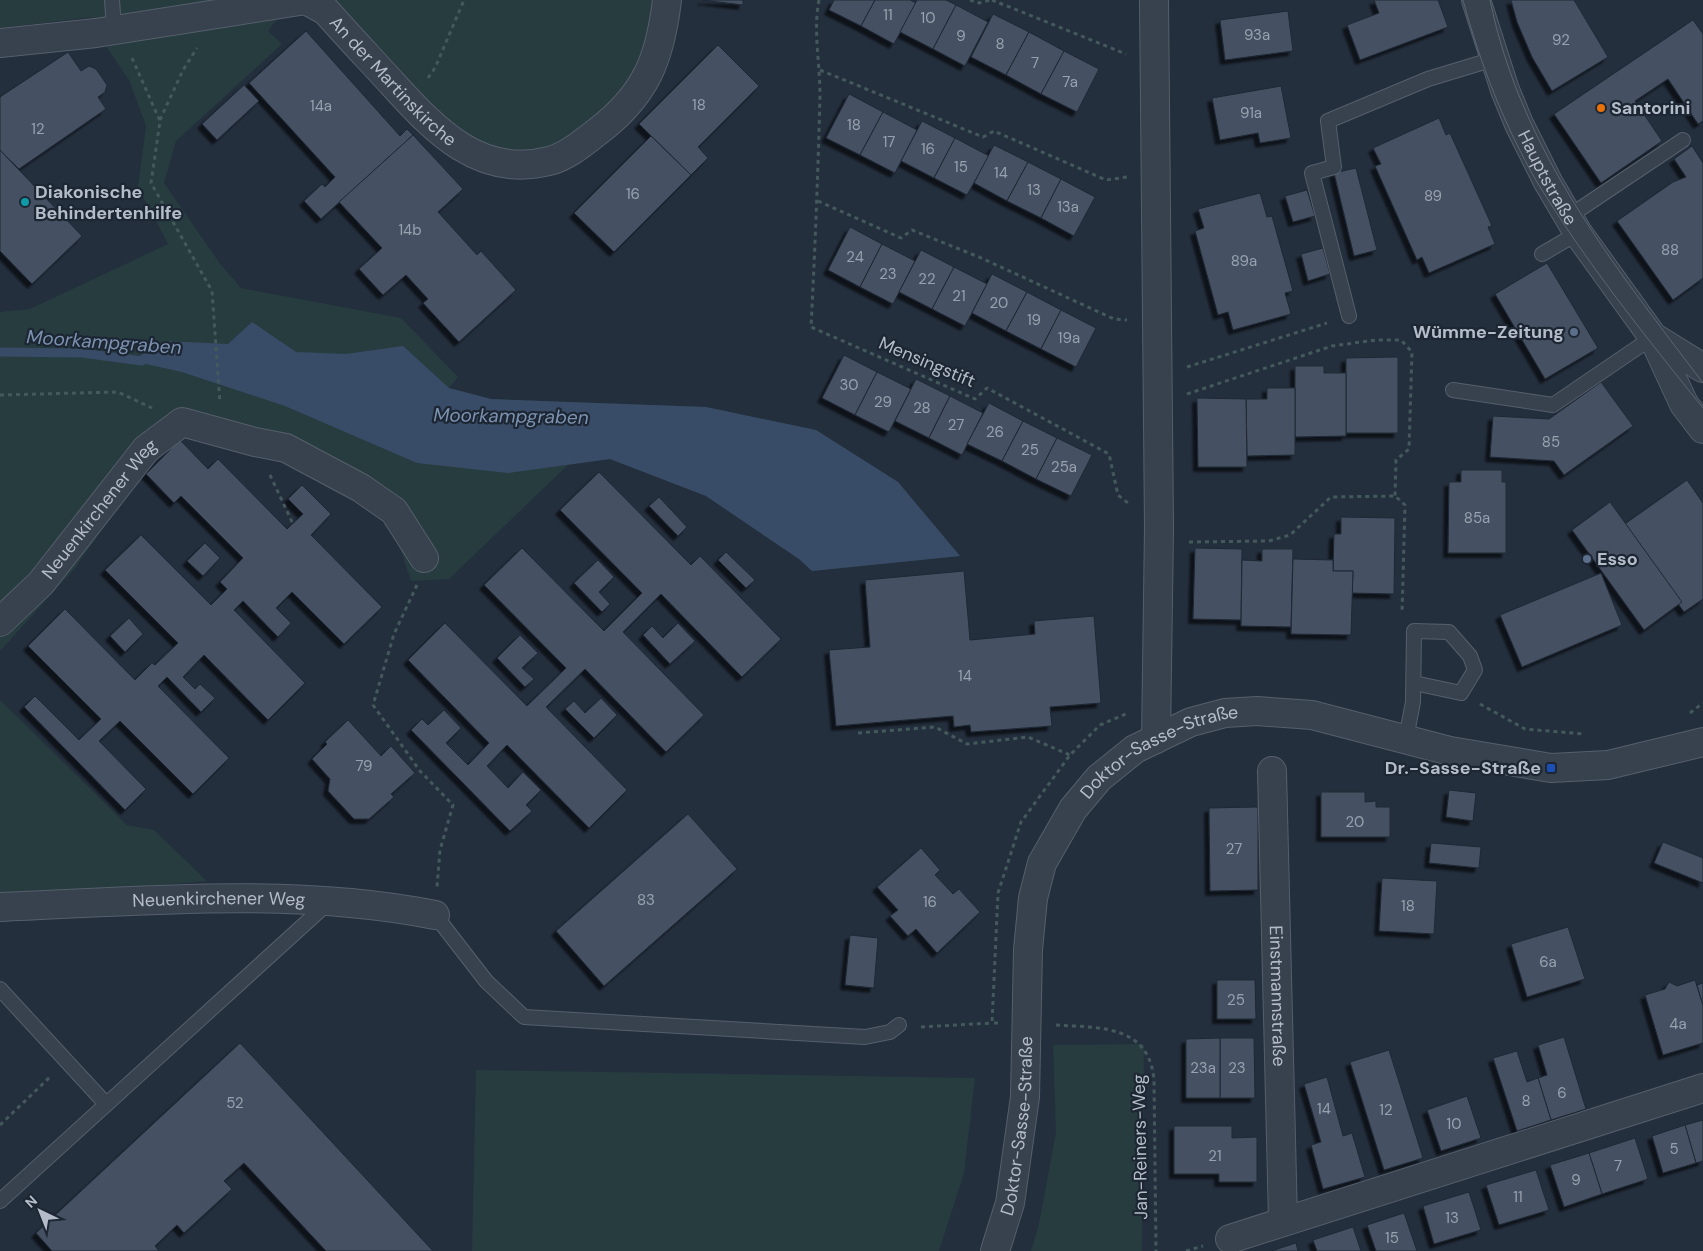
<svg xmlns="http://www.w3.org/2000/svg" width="1703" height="1251" font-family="'DM Sans',sans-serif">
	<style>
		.green { fill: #263c3f }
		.water { fill: #394c67 }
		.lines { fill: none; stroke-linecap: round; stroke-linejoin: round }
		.stream { stroke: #394c67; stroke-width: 9 }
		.building { fill: #455162; stroke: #1f2835; filter: url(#shadow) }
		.service-casing { stroke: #565f6c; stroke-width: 16 }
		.minor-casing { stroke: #565f6c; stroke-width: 30 }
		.tertiary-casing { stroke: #565f6c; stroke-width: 30 }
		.path { stroke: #44595c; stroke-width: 3; stroke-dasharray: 4 4; stroke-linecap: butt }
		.service { stroke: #38414e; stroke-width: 14 }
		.minor { stroke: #38414e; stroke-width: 28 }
		.tertiary { stroke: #38414e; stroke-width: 28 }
		.tram { stroke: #5a6575; stroke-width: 1 }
		.food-dot { fill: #e8710a; stroke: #1d2633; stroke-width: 2 }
		.culture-dot { fill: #0f9aa8; stroke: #1d2633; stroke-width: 2 }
		.service-dot { fill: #5c6f8a; stroke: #1d2633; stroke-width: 2 }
		.transit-dot { fill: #1a4fb4; stroke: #1d2633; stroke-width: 2 }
		.labels { text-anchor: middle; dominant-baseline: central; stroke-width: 4.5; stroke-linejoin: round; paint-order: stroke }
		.number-label { font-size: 15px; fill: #98a1af }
		.street-label { font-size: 18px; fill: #b4bcc9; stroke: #1d2633 }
		.poi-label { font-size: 18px; font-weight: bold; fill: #b4bcc9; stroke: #1d2633; text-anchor: start }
		.water-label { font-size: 19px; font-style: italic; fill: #7c92b1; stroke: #1d2633 }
	</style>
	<defs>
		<filter id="shadow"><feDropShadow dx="-4.5" dy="4.5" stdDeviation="1" flood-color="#0009"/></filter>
	</defs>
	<rect width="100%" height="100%" fill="#242f3e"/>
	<g class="green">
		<polygon points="0,0 291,0 268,31 282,44 176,141 164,183 221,265 241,288 401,318 458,377 449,388 491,399 706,407 816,430 898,482 960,556 812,571 799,559 706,496 610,459 568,465 449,579 411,581 396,535 370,506 286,463 251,449 185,431 156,453 75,568 0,651 0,312 30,309 168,244 138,187 146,126 129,80 104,43 93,17 0,28"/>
		<polygon points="334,0 657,0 652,40 634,79 593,124 558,147 506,150 465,135 434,109"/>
		<polygon points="0,700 127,825 154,830 207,881 44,895 0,895"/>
		<polygon points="1144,1044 1142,1251 1031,1251 1039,1224 1056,1132 1053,1045"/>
		<polygon points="476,1070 975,1078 964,1173 939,1251 472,1251"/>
	</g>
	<polygon class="water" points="252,322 296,352 346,354 403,346 449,388 491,399 706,407 816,430 898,482 960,556 812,571 799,559 706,496 610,459 508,473 417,463 285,406 182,372 132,361 164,341 228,344"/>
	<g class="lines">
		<polyline class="stream" points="0,352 82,353 142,361"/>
	</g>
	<g class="building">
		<polygon points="702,0 743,0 743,5"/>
		<polygon points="834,0 875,0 861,26 829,10"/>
		<polygon points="875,0 910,0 916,3 894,44 861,26"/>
		<polygon points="917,0 946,0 956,5 933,49 900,32"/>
		<polygon points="1374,0 1438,0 1448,27 1360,60 1347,25 1379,13"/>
		<polygon points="1511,0 1574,0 1608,57 1552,91 1532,57 1517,22"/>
		<polygon points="956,5 988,22 965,66 933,49"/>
		<polygon points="1288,11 1293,51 1225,60 1220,20"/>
		<polygon points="993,14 1029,32 1006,75 971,57"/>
		<polygon points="1693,20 1703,34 1703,121 1698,124 1668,79 1635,101 1662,141 1601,183 1554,114"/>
		<polygon points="306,31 400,136 407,129 413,135 321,219 304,201 322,184 325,187 335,177 249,83"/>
		<polygon points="1029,32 1064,51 1041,94 1006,75"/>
		<polygon points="718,45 759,86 698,147 708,158 691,175 639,124"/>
		<polygon points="1064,51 1099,69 1077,112 1041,94"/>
		<polygon points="68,52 81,71 89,66 96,69 107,85 105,92 98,97 106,109 19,169 0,150 0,97"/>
		<polygon points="244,85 259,101 217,140 202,124"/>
		<polygon points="1281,86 1291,138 1260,143 1258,133 1220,140 1212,98"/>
		<polygon points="849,94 883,112 860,155 826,138"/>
		<polygon points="883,112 917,130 895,173 860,155"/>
		<polygon points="1439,118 1446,135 1450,133 1492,226 1488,227 1495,244 1429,273 1422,257 1417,260 1375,166 1381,164 1373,148"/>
		<polygon points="922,121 955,138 934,178 901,161"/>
		<polygon points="413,135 463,189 438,212 477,255 481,251 516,290 459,342 423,303 428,299 406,275 383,295 359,269 382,248 339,202"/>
		<polygon points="651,136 691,175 614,252 574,213"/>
		<polygon points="955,138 989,156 967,195 934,178"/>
		<polygon points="994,145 1028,162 1007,201 974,183"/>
		<polygon points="1692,146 1703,163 1703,278 1673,300 1617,221 1673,182 1686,177 1674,159"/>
		<polygon points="0,150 82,236 32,284 0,251"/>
		<polygon points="1028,162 1061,179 1041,218 1007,201"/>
		<polygon points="1356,168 1377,250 1354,256 1334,173"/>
		<polygon points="1061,179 1095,197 1074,236 1041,218"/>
		<polygon points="1307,190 1315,216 1293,222 1285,196"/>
		<polygon points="1260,193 1267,217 1272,216 1293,291 1285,293 1291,314 1233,330 1228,312 1218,315 1195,231 1204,228 1198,209"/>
		<polygon points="850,227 882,244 860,287 828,270"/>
		<polygon points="882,244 915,261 893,304 860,287"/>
		<polygon points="1323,248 1330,274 1308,281 1301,254"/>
		<polygon points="921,250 954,267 932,309 899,292"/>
		<polygon points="1547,263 1598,348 1545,379 1495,294"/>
		<polygon points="954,267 987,284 965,326 932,309"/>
		<polygon points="992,274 1027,292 1006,331 972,313"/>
		<polygon points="1027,292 1061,310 1041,349 1006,331"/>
		<polygon points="1061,310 1096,328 1076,367 1041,349"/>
		<polygon points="844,355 877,372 855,415 822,398"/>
		<polygon points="1398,357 1398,433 1346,433 1346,358"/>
		<polygon points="1295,366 1324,366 1324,373 1346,373 1346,436 1295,437"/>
		<polygon points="877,372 911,389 889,432 855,415"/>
		<polygon points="916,379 950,396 929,438 895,421"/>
		<polygon points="1601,382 1633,426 1564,475 1554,461 1490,457 1493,416 1549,419"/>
		<polygon points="1267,388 1295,388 1295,455 1247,456 1246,399 1267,399"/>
		<polygon points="950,396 983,413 962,455 929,438"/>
		<polygon points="1197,398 1246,399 1247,467 1198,467"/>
		<polygon points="989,403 1023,421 1002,461 967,444"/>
		<polygon points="1023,421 1057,438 1036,479 1002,461"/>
		<polygon points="1057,438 1092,455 1071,496 1036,479"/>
		<polygon points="180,440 208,469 218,459 287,529 303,514 288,499 302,485 331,514 311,535 382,607 344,644 292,592 276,608 291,623 278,637 243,601 234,610 305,683 268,720 204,655 183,677 195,689 200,684 215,698 201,712 167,677 158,686 229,758 193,794 120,721 99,741 146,789 125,810 24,707 35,696 79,740 101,719 28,646 65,609 135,680 152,663 155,665 178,643 105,570 141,535 211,605 227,589 220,582 243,558 181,496 174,503 146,474"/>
		<polygon points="1461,470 1502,470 1502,482 1506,482 1506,553 1448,553 1449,482 1461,482"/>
		<polygon points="599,472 691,565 700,556 781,639 742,677 661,594 623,632 704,715 666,752 585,669 546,707 627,790 589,828 507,745 487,766 508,788 523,772 541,790 526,805 532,811 510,831 411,730 422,719 428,725 444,710 461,728 446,743 468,765 489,743 408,660 445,623 527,706 566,668 484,585 522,548 604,631 642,593 560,510"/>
		<polygon points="1687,480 1703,503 1703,599 1684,612 1622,526"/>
		<polygon points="659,497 687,527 678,536 649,506"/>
		<polygon points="1610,502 1682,602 1644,630 1572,530"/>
		<polygon points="1341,517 1395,518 1394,594 1352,593 1353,571 1333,571 1334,534 1341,534"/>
		<polygon points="205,543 220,558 203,576 187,561"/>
		<polygon points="1195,548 1242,549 1241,620 1193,619"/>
		<polygon points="1262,549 1293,549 1291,627 1241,626 1242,560 1262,561"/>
		<polygon points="726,552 755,580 746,588 718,560"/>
		<polygon points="1293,559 1333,560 1333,571 1353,571 1351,635 1291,634"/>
		<polygon points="598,560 614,577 599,592 610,604 602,612 574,583"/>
		<polygon points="964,571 970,640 1035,634 1034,621 1094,616 1101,703 1050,707 1052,726 971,732 970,725 954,727 953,716 836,726 829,650 870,647 865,580"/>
		<polygon points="1601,573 1622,625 1522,667 1500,615"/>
		<polygon points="129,618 143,634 125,652 110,636"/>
		<polygon points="678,623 695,641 670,664 643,635 652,626 663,638"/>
		<polygon points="520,635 538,653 522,668 534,679 525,687 497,658"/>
		<polygon points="601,698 617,715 594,738 565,709 574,701 585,713"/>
		<polygon points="348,720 381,756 391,746 415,773 391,794 394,797 369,819 354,819 328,791 330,779 312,759 327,744 325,742"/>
		<polygon points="1449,790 1476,793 1473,821 1446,817"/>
		<polygon points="1321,792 1365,792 1365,802 1376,801 1376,807 1390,807 1390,837 1321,837"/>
		<polygon points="1258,807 1258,890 1210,891 1209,808"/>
		<polygon points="688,814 737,869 604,986 556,931"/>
		<polygon points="1663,842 1703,858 1703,883 1654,863"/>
		<polygon points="1431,843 1481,847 1479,868 1429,863"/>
		<polygon points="921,848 940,870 935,875 953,894 959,889 980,912 937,953 916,929 908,936 890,916 898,910 877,887"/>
		<polygon points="1382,878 1437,881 1434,934 1379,931"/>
		<polygon points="1568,927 1585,979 1527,997 1511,944"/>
		<polygon points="850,935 878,938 874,988 845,985"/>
		<polygon points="1217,980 1255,980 1256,1019 1217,1019"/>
		<polygon points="1695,980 1703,1005 1703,1043 1663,1055 1645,995 1665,989 1669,982 1677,986"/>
		<polygon points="1703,983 1703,1005 1697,985"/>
		<polygon points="1564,1037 1586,1109 1551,1120 1538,1078 1547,1075 1538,1045"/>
		<polygon points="1220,1038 1254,1038 1255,1098 1220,1098"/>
		<polygon points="1220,1038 1220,1098 1186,1098 1186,1039"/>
		<polygon points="240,1043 433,1251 326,1251 244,1163 224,1181 232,1189 184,1233 177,1225 155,1246 159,1251 52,1251 36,1233"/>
		<polygon points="1389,1050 1423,1158 1384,1170 1350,1062"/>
		<polygon points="1517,1051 1527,1082 1538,1078 1551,1120 1517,1131 1493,1058"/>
		<polygon points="1327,1077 1343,1136 1352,1133 1365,1177 1323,1189 1311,1145 1321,1142 1304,1084"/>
		<polygon points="1467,1096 1481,1138 1441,1151 1427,1110"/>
		<polygon points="1703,1120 1703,1161 1696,1163 1685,1125"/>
		<polygon points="1685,1125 1696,1163 1663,1173 1652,1136"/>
		<polygon points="1174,1126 1232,1126 1232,1138 1257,1137 1257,1182 1219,1182 1219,1174 1174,1174"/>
		<polygon points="1635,1138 1648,1179 1602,1194 1589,1153"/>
		<polygon points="1589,1153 1602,1194 1564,1207 1550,1165"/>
		<polygon points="1536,1170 1549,1210 1499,1225 1486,1185"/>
		<polygon points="1469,1192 1481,1230 1434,1244 1423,1206"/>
		<polygon points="1404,1213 1417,1251 1376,1251 1367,1225"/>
		<polygon points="1353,1227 1361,1251 1317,1251 1313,1240"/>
		<polygon points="1296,1243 1298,1251 1271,1251"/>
	</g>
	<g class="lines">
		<defs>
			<g id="service">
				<polyline points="112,0 114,29"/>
				<polyline points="1568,217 1683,140"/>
				<polyline points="1542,254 1578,233"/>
				<polyline points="1349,316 1312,173 1334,167 1328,121 1428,79 1494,59"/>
				<polyline points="1453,390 1553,405 1653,337"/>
				<polyline points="1406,739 1413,702 1414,631 1449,632 1470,656 1475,670 1461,693 1414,683"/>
				<polyline points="435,915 486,981 524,1017 865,1037 890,1032 899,1025"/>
				<polyline points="0,989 106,1104"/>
				<polyline points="0,1201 329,902"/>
			</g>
			<g id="minor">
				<polyline points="1154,0 1159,528 1156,739"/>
				<path id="s1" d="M0,43L96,33L306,0L326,11C347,35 369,58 390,81C433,128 478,179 549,161C566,157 583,143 597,132C646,95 660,59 667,0"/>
				<path id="s2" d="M0,622L41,583L146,449L182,422L255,442L286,448L361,488L394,511L424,558"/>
				<path id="s3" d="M1272,771L1283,1221"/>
				<path id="s4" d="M0,907C142,901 295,887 435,915"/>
				<polyline points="1230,1239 1703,1088"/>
				<path id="s5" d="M995,1251L1010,1203L1025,1097L1028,950L1033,898L1042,863L1073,809L1099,778L1135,749L1191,722L1225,713L1257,711L1312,715L1450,751L1551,768L1608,765L1703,742"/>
			</g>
			<g id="tertiary">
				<path id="s6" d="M1476,0L1505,90L1519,124L1548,182L1578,233L1653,337L1684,404L1703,429"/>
				<polyline points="1653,337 1703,368"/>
			</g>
		</defs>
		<use href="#service" class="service-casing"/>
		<use href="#minor" class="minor-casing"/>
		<use href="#tertiary" class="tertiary-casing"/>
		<g class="path">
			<path d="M819,0C813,30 820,64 820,95C818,173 815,250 811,327L975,399L987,388L1109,454L1118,495L1128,503"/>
			<polyline points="970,0 979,3 990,0"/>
			<polyline points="992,0 1126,54"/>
			<polyline points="132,58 160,121 151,183 212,291 220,403"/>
			<polyline points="820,70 983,137 994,131 1106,180 1127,177"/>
			<polyline points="428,78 435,68 464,0"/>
			<polyline points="160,120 183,70 197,48"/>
			<polyline points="818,201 901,238 912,230 979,257 1114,319 1127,320"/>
			<polyline points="1187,367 1327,323"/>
			<polyline points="1187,394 1332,346 1376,340 1401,340 1412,352 1409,449 1396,460 1395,496"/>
			<polyline points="0,395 118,392 152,408"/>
			<polyline points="270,475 293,524"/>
			<polyline points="1189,542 1269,541 1290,535 1331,497 1395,496 1405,505 1402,613"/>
			<polyline points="417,585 394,634 373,705 420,771 453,805 440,850 437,887"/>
			<polyline points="1480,704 1525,729 1584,734"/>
			<polyline points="1690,713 1703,703"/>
			<polyline points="858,733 935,727 967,744 1028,737 1070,755"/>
			<polyline points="998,1023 992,1023 998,893 1021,822 1070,755 1100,725 1128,713"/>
			<path d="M1056,1025C1099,1028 1149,1024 1154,1080L1156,1251"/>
			<polyline points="921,1027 992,1023"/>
			<polyline points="0,1125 50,1077"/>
			<polyline points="1186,1251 1203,1246"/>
		</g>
		<use href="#service" class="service"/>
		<use href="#minor" class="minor"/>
		<use href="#tertiary" class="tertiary"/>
		<g class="tram">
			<path d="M1463,0C1480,63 1504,125 1537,182C1585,261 1645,336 1703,408"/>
			<path d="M1490,0C1521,151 1613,264 1703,383"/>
		</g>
	</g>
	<circle class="food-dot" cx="1601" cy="108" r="5"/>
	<circle class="culture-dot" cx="25" cy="202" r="5"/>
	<g class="service-dot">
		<circle cx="1574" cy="332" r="5"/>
		<circle cx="1587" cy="559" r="5"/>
	</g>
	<rect class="transit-dot" x="1546" y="763" width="10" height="10" rx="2.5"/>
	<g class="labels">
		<g class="number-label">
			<text x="888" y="15">11</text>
			<text x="928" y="18">10</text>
			<text x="1257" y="35">93a</text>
			<text x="961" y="36">9</text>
			<text x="1561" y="40">92</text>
			<text x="1000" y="44">8</text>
			<text x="1035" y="63">7</text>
			<text x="1070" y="82">7a</text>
			<text x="699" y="105">18</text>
			<text x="321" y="106">14a</text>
			<text x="1251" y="113">91a</text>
			<text x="854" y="125">18</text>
			<text x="38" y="129">12</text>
			<text x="889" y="142">17</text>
			<text x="928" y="149">16</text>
			<text x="961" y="167">15</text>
			<text x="1001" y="173">14</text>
			<text x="1034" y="190">13</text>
			<text x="633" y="194">16</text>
			<text x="1433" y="196">89</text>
			<text x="1068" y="207">13a</text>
			<text x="410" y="230">14b</text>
			<text x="1670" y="250">88</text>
			<text x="855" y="257">24</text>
			<text x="1244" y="261">89a</text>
			<text x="888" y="274">23</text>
			<text x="927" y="279">22</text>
			<text x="959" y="296">21</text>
			<text x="999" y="303">20</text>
			<text x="1034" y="320">19</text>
			<text x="1069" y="338">19a</text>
			<text x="849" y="385">30</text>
			<text x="883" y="402">29</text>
			<text x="922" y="408">28</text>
			<text x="956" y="425">27</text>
			<text x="995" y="432">26</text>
			<text x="1551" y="442">85</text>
			<text x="1030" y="450">25</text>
			<text x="1064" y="467">25a</text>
			<text x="1477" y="518">85a</text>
			<text x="965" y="676">14</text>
			<text x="364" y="766">79</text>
			<text x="1355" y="822">20</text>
			<text x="1234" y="849">27</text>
			<text x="646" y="900">83</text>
			<text x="930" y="902">16</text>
			<text x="1408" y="906">18</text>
			<text x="1548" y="962">6a</text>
			<text x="1236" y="1000">25</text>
			<text x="1678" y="1024">4a</text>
			<text x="1203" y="1068">23a</text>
			<text x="1237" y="1068">23</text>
			<text x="1562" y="1093">6</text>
			<text x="1526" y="1101">8</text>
			<text x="235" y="1103">52</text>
			<text x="1324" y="1109">14</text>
			<text x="1386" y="1110">12</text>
			<text x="1454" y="1124">10</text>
			<text x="1674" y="1149">5</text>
			<text x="1215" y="1156">21</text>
			<text x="1618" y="1166">7</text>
			<text x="1576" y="1180">9</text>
			<text x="1518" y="1197">11</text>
			<text x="1452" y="1218">13</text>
			<text x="1392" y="1238">15</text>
		</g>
		<g class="street-label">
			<text stroke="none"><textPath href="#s1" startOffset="429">An der Martinskirche</textPath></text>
			<text stroke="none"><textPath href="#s6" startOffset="192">Hauptstraße</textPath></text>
			<text transform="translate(927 362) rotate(23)">Mensingstift</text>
			<text stroke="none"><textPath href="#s2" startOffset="151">Neuenkirchener Weg</textPath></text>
			<text stroke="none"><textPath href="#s5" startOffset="562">Doktor-Sasse-Straße</textPath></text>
			<text stroke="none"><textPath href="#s4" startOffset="219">Neuenkirchener Weg</textPath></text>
			<text stroke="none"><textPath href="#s3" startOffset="225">Einstmannstraße</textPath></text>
			<text stroke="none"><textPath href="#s5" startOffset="128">Doktor-Sasse-Straße</textPath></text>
			<text transform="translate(1140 1147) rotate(-91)">Jan-Reiners-Weg</text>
		</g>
		<g class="poi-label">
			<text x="1611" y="108">Santorini</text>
			<text x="35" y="192">Diakonische<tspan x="35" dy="21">Behindertenhilfe</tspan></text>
			<text x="1564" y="332" text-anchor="end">Wümme-Zeitung</text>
			<text x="1597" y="559">Esso</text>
			<text x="1541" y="768" text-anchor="end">Dr.-Sasse-Straße</text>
		</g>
		<g class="water-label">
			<text transform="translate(104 342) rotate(4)">Moorkampgraben</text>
			<text transform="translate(511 416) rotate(1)">Moorkampgraben</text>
		</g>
	</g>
	<g transform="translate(40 1211) rotate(317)" stroke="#1d2633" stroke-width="4" paint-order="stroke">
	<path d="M0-4L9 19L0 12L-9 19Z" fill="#b4bcc9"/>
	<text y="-8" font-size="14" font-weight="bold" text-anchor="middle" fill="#b4bcc9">N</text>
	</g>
</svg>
